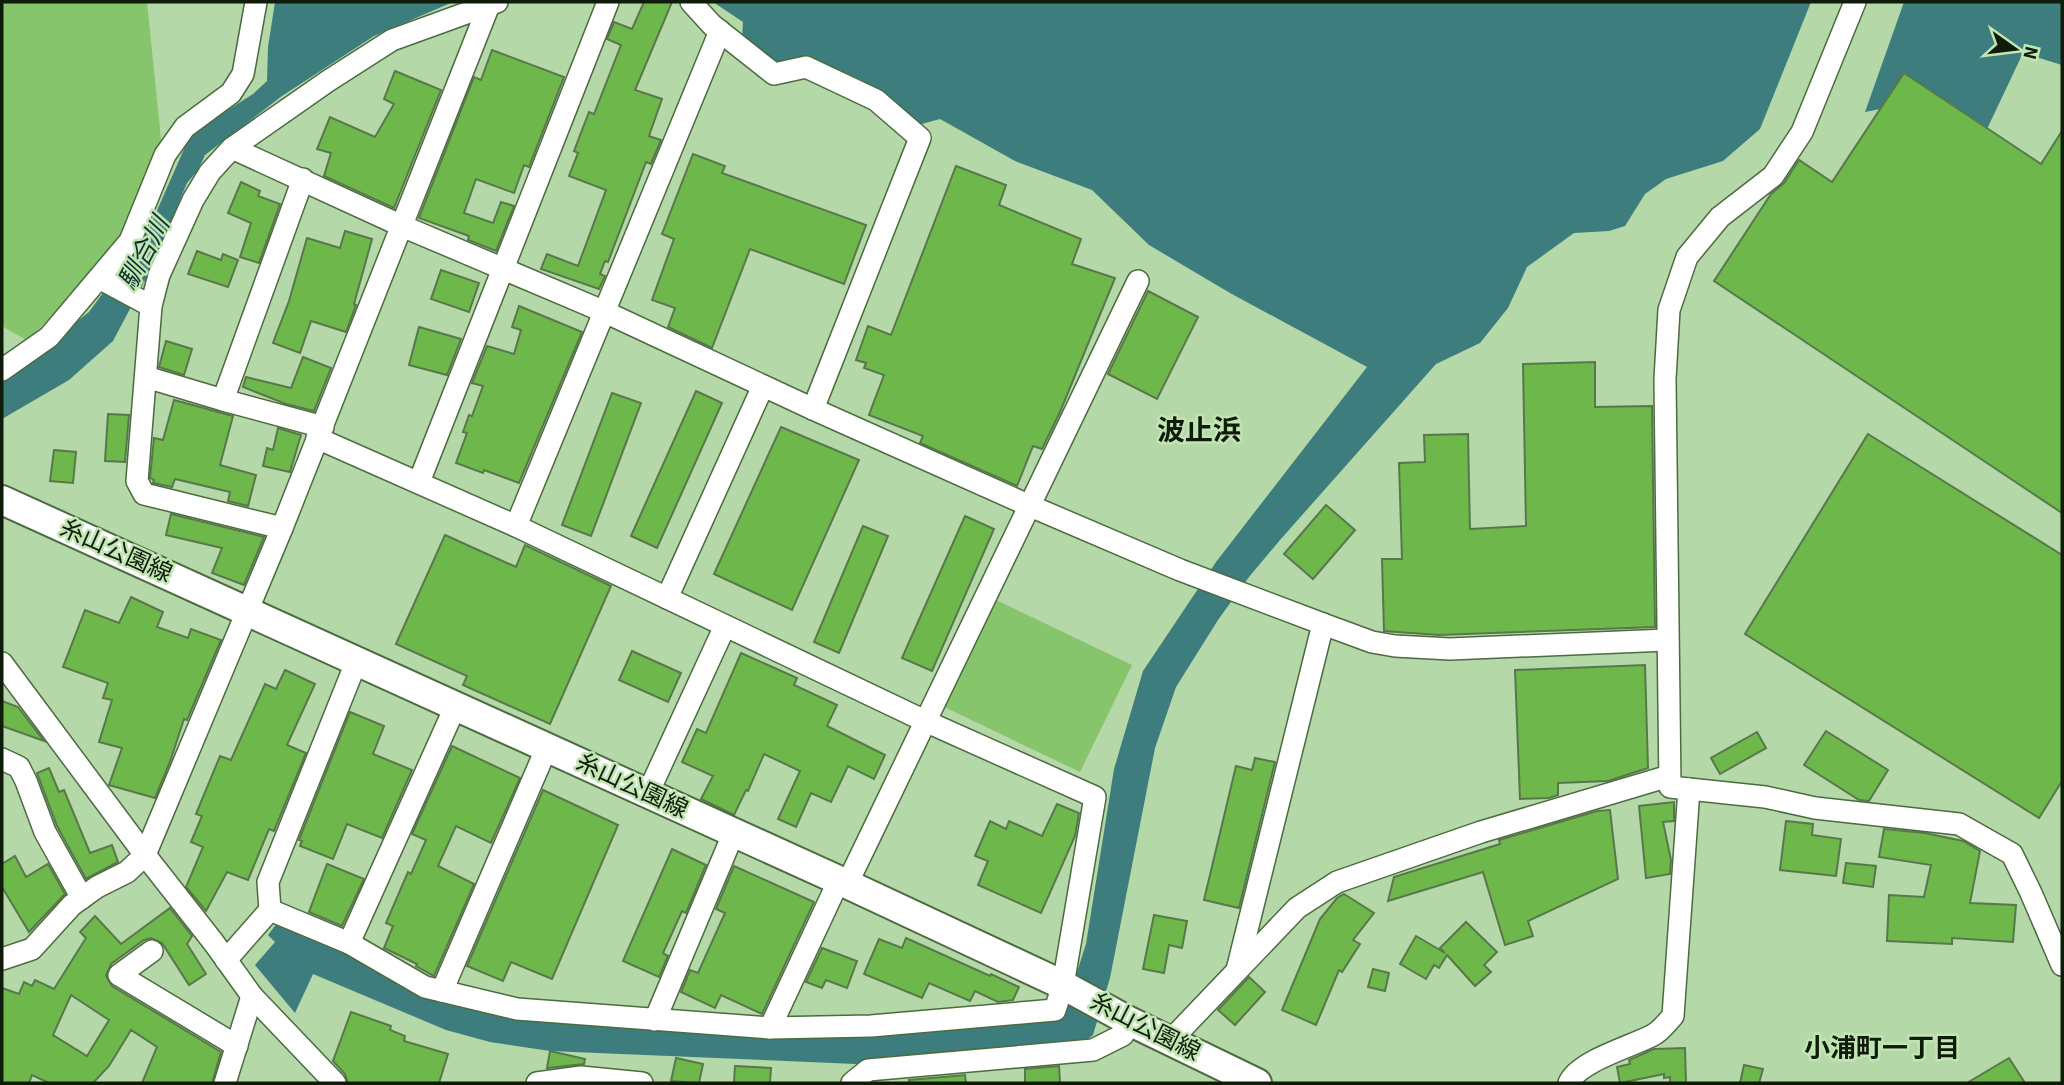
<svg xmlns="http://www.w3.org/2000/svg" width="2064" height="1085" font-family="'Source Sans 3','Noto Sans JP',sans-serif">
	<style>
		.green { fill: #86c56c }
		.water { fill: #3e7d7e }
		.building { fill: #6eb84b; stroke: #58784c; stroke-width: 2; fill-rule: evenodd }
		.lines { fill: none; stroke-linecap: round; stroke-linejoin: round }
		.street-casing { stroke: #4c6b3f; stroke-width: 24 }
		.secondary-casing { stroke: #4c6b3f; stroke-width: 32 }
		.street { stroke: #fff; stroke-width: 21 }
		.secondary { stroke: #fff; stroke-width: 28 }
		.labels { text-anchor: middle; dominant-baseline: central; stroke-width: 5; stroke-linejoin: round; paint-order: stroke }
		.street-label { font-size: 24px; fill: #0f1c0a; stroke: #c1e5b3 }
		.water-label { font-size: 26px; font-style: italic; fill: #113233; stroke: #c1e5b3 }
		.neighbourhood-label { font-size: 26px; font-weight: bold; fill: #0f1c0a; stroke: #c1e5b3 }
		.quarter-label { font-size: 28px; font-weight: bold; fill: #0f1c0a; stroke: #c1e5b3 }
	</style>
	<rect width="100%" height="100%" fill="#b4d8a7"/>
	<g class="green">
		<polygon points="2,2 147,2 161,139 124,237 28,341 2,326"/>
		<polygon points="994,599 1132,665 1080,772 942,706"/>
	</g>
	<g class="water">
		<polygon points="275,2 453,2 374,36 282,96 205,155 198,170 187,183 150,271 113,341 69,380 2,419 2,375 33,356 89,312 148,231 188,140 209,122 253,94 267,81 268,47"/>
		<polygon points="713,2 1811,2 1760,129 1723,161 1666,179 1645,194 1625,226 1609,231 1574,233 1527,267 1508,308 1480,343 1436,364 1280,540 1249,577 1218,620 1176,687 1155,748 1110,978 1093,1035 1084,1042 1036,1044 961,1056 879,1065 550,1051 490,1042 446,1030 313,974 295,1013 255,965 275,942 268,935 277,923 355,952 430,994 658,1028 1063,1016 1086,944 1114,769 1143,671 1216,562 1367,367 1230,293 1149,245 1092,190 1015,161 940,119 918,125 863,81 809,56 777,64 742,38 743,22"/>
		<polygon points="1904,2 2062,2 2062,65 2023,53 1987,129 1910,103 1865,112"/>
	</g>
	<g class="building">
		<polygon points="644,2 672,2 635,90 662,99 649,136 661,140 651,164 646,162 608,262 605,261 600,274 605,276 599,289 541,269 547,254 578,266 606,190 569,176 578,153 574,151 589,112 594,114 621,45 607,39 614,22 632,29"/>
		<polygon points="492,50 564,77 529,167 524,165 514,193 476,179 464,213 493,223 501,202 514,206 496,251 468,240 469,236 419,218 474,77 481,80"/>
		<polygon points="395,71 441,90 394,208 324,176 331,153 317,149 330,117 375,137 394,104 384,99"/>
		<polygon points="1904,73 2041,164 2062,131 2062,513 1714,281 1771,194 1784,183 1799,160 1832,182"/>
		<polygon points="693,154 725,166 722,173 866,225 844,284 750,249 712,348 668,327 675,308 652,300 674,239 662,234"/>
		<polygon points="956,166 1006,185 999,205 1081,239 1072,264 1115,278 1060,412 1042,449 1033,446 1017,486 920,443 923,436 869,415 884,375 864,368 866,363 856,360 868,326 891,335"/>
		<polygon points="241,182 260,191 258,196 280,204 259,263 240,257 251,223 228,213"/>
		<polygon points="345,231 372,239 354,304 356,305 346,332 311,321 300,353 273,343 289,301 307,238 340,248"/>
		<polygon points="197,251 221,260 223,254 238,260 228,287 188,274"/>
		<polygon points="441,270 479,283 469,312 431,299"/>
		<polygon points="1148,291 1198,317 1157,399 1108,374"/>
		<polygon points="519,306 582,332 519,483 484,470 483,473 456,463 467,433 463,432 469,415 472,416 483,386 472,383 487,346 514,354 521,330 512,327"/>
		<polygon points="419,327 461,339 447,375 409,365"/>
		<polygon points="166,341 192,349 184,375 159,367"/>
		<polygon points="303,357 331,368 314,411 286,404 243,387 246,377 291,388"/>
		<polygon points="1595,362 1595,407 1652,406 1655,627 1439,635 1384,631 1382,559 1402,559 1399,463 1425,462 1424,435 1468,434 1470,529 1526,526 1523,364"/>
		<polygon points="696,391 722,403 657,548 631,536"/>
		<polygon points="612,393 641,403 591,536 562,525"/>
		<polygon points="174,400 233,416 220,465 256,475 248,506 228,501 230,492 175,479 172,487 153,483 154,480 150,478 154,438 163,440"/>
		<polygon points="108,414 129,415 125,462 105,461"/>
		<polygon points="781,427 859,460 792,610 714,574"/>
		<polygon points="278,428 301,435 290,472 263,466 267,448 273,450"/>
		<polygon points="1868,434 2062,555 2062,781 2039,818 1745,634"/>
		<polygon points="54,450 76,452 73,483 50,481"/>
		<polygon points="1326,505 1355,530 1313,579 1284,554"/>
		<polygon points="171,514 264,537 244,585 212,573 222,548 166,535"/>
		<polygon points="965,516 994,529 932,671 902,658"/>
		<polygon points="863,526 888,536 839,653 814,642"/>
		<polygon points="445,535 516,567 525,545 611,586 550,724 463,685 467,676 396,644"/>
		<polygon points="131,597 163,612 157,627 188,638 191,629 221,640 187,720 184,719 171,759 155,798 109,785 122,748 99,742 112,700 103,698 108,683 63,667 85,610 119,623"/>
		<polygon points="632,651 681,673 668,702 619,680"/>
		<polygon points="741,653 797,678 794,685 837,705 827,726 885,755 874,779 848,766 831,802 811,793 796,827 778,819 800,771 764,754 748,791 746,790 734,815 701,799 713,776 682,762 697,729 706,733"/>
		<polygon points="1645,665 1648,768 1608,781 1558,783 1558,795 1549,798 1520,799 1515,670"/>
		<polygon points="285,670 315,684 287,745 306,753 274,831 269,829 248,880 227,872 206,911 186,887 203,847 191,842 202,816 196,814 220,756 231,760 265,684 276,689"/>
		<polygon points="2,701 18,707 44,741 2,726"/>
		<polygon points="350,712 384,726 373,754 412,770 382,838 347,824 333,859 300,846 302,841 299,840"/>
		<polygon points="1826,731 1888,770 1869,801 1859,800 1804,765"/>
		<polygon points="1757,732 1766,748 1720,774 1711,758"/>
		<polygon points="452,746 520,778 491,843 456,826 438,866 474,884 434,976 416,966 417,964 384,948 393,926 386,923 408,872 411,874 426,840 412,834"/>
		<polygon points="1255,758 1275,762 1239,908 1204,900 1236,766 1252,770"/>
		<polygon points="49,768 59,792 64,790 90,853 112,845 118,862 86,879 57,826 37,773"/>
		<polygon points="543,790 618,825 552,979 511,962 503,981 467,966"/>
		<polygon points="1674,802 1674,821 1663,822 1671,860 1670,874 1646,878 1639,806"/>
		<polygon points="1057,804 1079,813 1075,836 1041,913 978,885 988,861 975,856 990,821 1006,829 1009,821 1042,836"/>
		<polygon points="1610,810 1618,879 1528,921 1533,936 1505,945 1483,872 1388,901 1394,877 1500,844 1499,840 1597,811"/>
		<polygon points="1786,821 1813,824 1812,835 1841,839 1836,876 1780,870"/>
		<polygon points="1884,829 1925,833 1963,841 1980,851 1970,903 2016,905 2013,942 1952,938 1952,944 1887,941 1889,895 1924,897 1931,865 1879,857"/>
		<polygon points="672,849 706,865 686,913 682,911 663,953 668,956 659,977 623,961"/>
		<polygon points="15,856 26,877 48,864 65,894 29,932 2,887 2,864"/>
		<polygon points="1846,863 1876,866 1873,887 1843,883"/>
		<polygon points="327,864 364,879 342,926 309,912"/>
		<polygon points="734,866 814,902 762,1014 721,995 715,1008 681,992 690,970 698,973 725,913 716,909"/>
		<polygon points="1344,894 1374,913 1353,940 1360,944 1342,972 1339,970 1316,1025 1282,1010 1320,919 1337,898"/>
		<path d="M170,908L192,936L187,944L206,974L189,985L162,943L151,938L144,940L111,964L106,976L112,986L221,1052L212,1083H142L157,1047L131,1030L109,1066L93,1083H49L32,1075L29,1083H2V988L19,994L24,982L32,986L35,980L54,989L86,938L80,932L95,916L121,944ZM71,995L109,1020L87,1056L53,1035Z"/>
		<polygon points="1154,915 1187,921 1182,948 1169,945 1164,973 1143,969"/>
		<polygon points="1466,922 1497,952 1484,965 1491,972 1475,986 1447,955 1439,968 1434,965 1426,979 1400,964 1416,936 1445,953 1440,948"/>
		<polygon points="906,938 990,976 991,974 1019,987 1013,1000 998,1002 975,991 970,1001 929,983 922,998 864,974 879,939 902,948"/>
		<polygon points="822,948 857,961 847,988 826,980 822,988 806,982"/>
		<polygon points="1373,969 1389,973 1385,991 1368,987"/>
		<polygon points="1249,977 1265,992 1235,1025 1218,1010"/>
		<polygon points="351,1012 391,1026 390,1030 405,1036 404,1041 448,1054 439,1083 348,1083 345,1074 333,1061"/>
		<polygon points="1685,1048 1686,1083 1670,1083 1670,1077 1664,1078 1664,1074 1620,1083 1617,1067 1630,1064 1629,1060 1654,1049"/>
		<polygon points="550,1051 585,1059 584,1064 547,1068"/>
		<polygon points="676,1058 703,1064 699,1083 671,1081"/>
		<polygon points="2009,1058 2025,1083 1967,1083"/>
		<polygon points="1744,1065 1763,1069 1759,1083 1740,1083"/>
		<polygon points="735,1066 771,1068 770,1083 734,1083"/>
		<polygon points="1059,1066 1060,1083 1025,1083 1025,1069"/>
		<polygon points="965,1075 966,1083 909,1083 909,1080"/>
	</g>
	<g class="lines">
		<defs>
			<g id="street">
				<polyline points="691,2 712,25 774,74 806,67 876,100 920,138 813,409"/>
				<polyline points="1855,2 1802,132 1773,176 1720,217 1687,257 1669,310 1665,379 1670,787 1765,797 1815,808 1959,824 2012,854 2031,893 2062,965"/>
				<polyline points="232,148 402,226 605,312 813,409 1028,505 1180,570 1323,624 1237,970"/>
				<polyline points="99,278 151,306"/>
				<polyline points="2,370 49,337 130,241 165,155 185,127 231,93 243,74 256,2"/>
				<polyline points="146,377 223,400 303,179"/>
				<polyline points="223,400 323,427"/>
				<polyline points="419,482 608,2"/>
				<polyline points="516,526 720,31"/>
				<polyline points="282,528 144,494 137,481 151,306 159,275 193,200 210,172 232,148 328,81 392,40 497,2"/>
				<polyline points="667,598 763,386"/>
				<polyline points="1323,624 1372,642 1395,646 1450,649 1667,640"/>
				<polyline points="2,663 145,855 214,943 252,996 335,1083"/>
				<polyline points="2,759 19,767 26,781 45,832 82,898"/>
				<polyline points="648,793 725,626"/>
				<polyline points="847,884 1138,281"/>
				<polyline points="270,910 268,882 357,660"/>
				<polyline points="349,943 456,705"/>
				<polyline points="152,951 119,975 237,1046"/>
				<polyline points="2,959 32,949 72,905 97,887 127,872 145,855 282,528 489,5"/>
				<polyline points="226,960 270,910 349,943 425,987 517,1009 770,1028 871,1026 1055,1010 1063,985 1095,797 925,721 516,526 317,438"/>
				<polyline points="442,991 547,747"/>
				<polyline points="655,1020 734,832"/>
				<polyline points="770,1028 839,880"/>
				<polyline points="1170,1041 1297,908 1337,882 1481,832 1669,776"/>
				<polyline points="225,1083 252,996"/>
				<polyline points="537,1083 581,1077 642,1083"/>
				<polyline points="852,1083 868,1070 1093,1050 1123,1035 1129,1021"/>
				<path d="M1569,1083C1578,1061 1633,1046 1653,1035C1661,1031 1667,1022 1673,1016L1689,789"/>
			</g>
			<polyline id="secondary" points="2,500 847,884 1063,985 1129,1021 1257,1083"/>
		</defs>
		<use href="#street" class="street-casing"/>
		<use href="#secondary" class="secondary-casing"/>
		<use href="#street" class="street"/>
		<use href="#secondary" class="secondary"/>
	</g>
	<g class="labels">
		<g class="street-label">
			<text transform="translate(116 551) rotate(24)">糸山公園線</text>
			<text transform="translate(632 786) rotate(25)">糸山公園線</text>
			<text transform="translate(1145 1027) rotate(27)">糸山公園線</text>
		</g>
		<g class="water-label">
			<text transform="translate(144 253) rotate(-62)">馴合川</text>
		</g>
		<g class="neighbourhood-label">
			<text x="1882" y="1048">小浦町一丁目</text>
		</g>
		<g class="quarter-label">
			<text x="1199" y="431">波止浜</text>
		</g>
	</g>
	<rect width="2064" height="1085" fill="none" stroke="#0f1c0a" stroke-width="7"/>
	<g transform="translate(2015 49) rotate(104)" stroke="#c1e5b3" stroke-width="5" paint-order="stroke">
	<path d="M0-5L12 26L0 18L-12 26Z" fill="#0f1c0a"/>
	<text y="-10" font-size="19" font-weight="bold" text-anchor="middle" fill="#0f1c0a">N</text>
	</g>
</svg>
